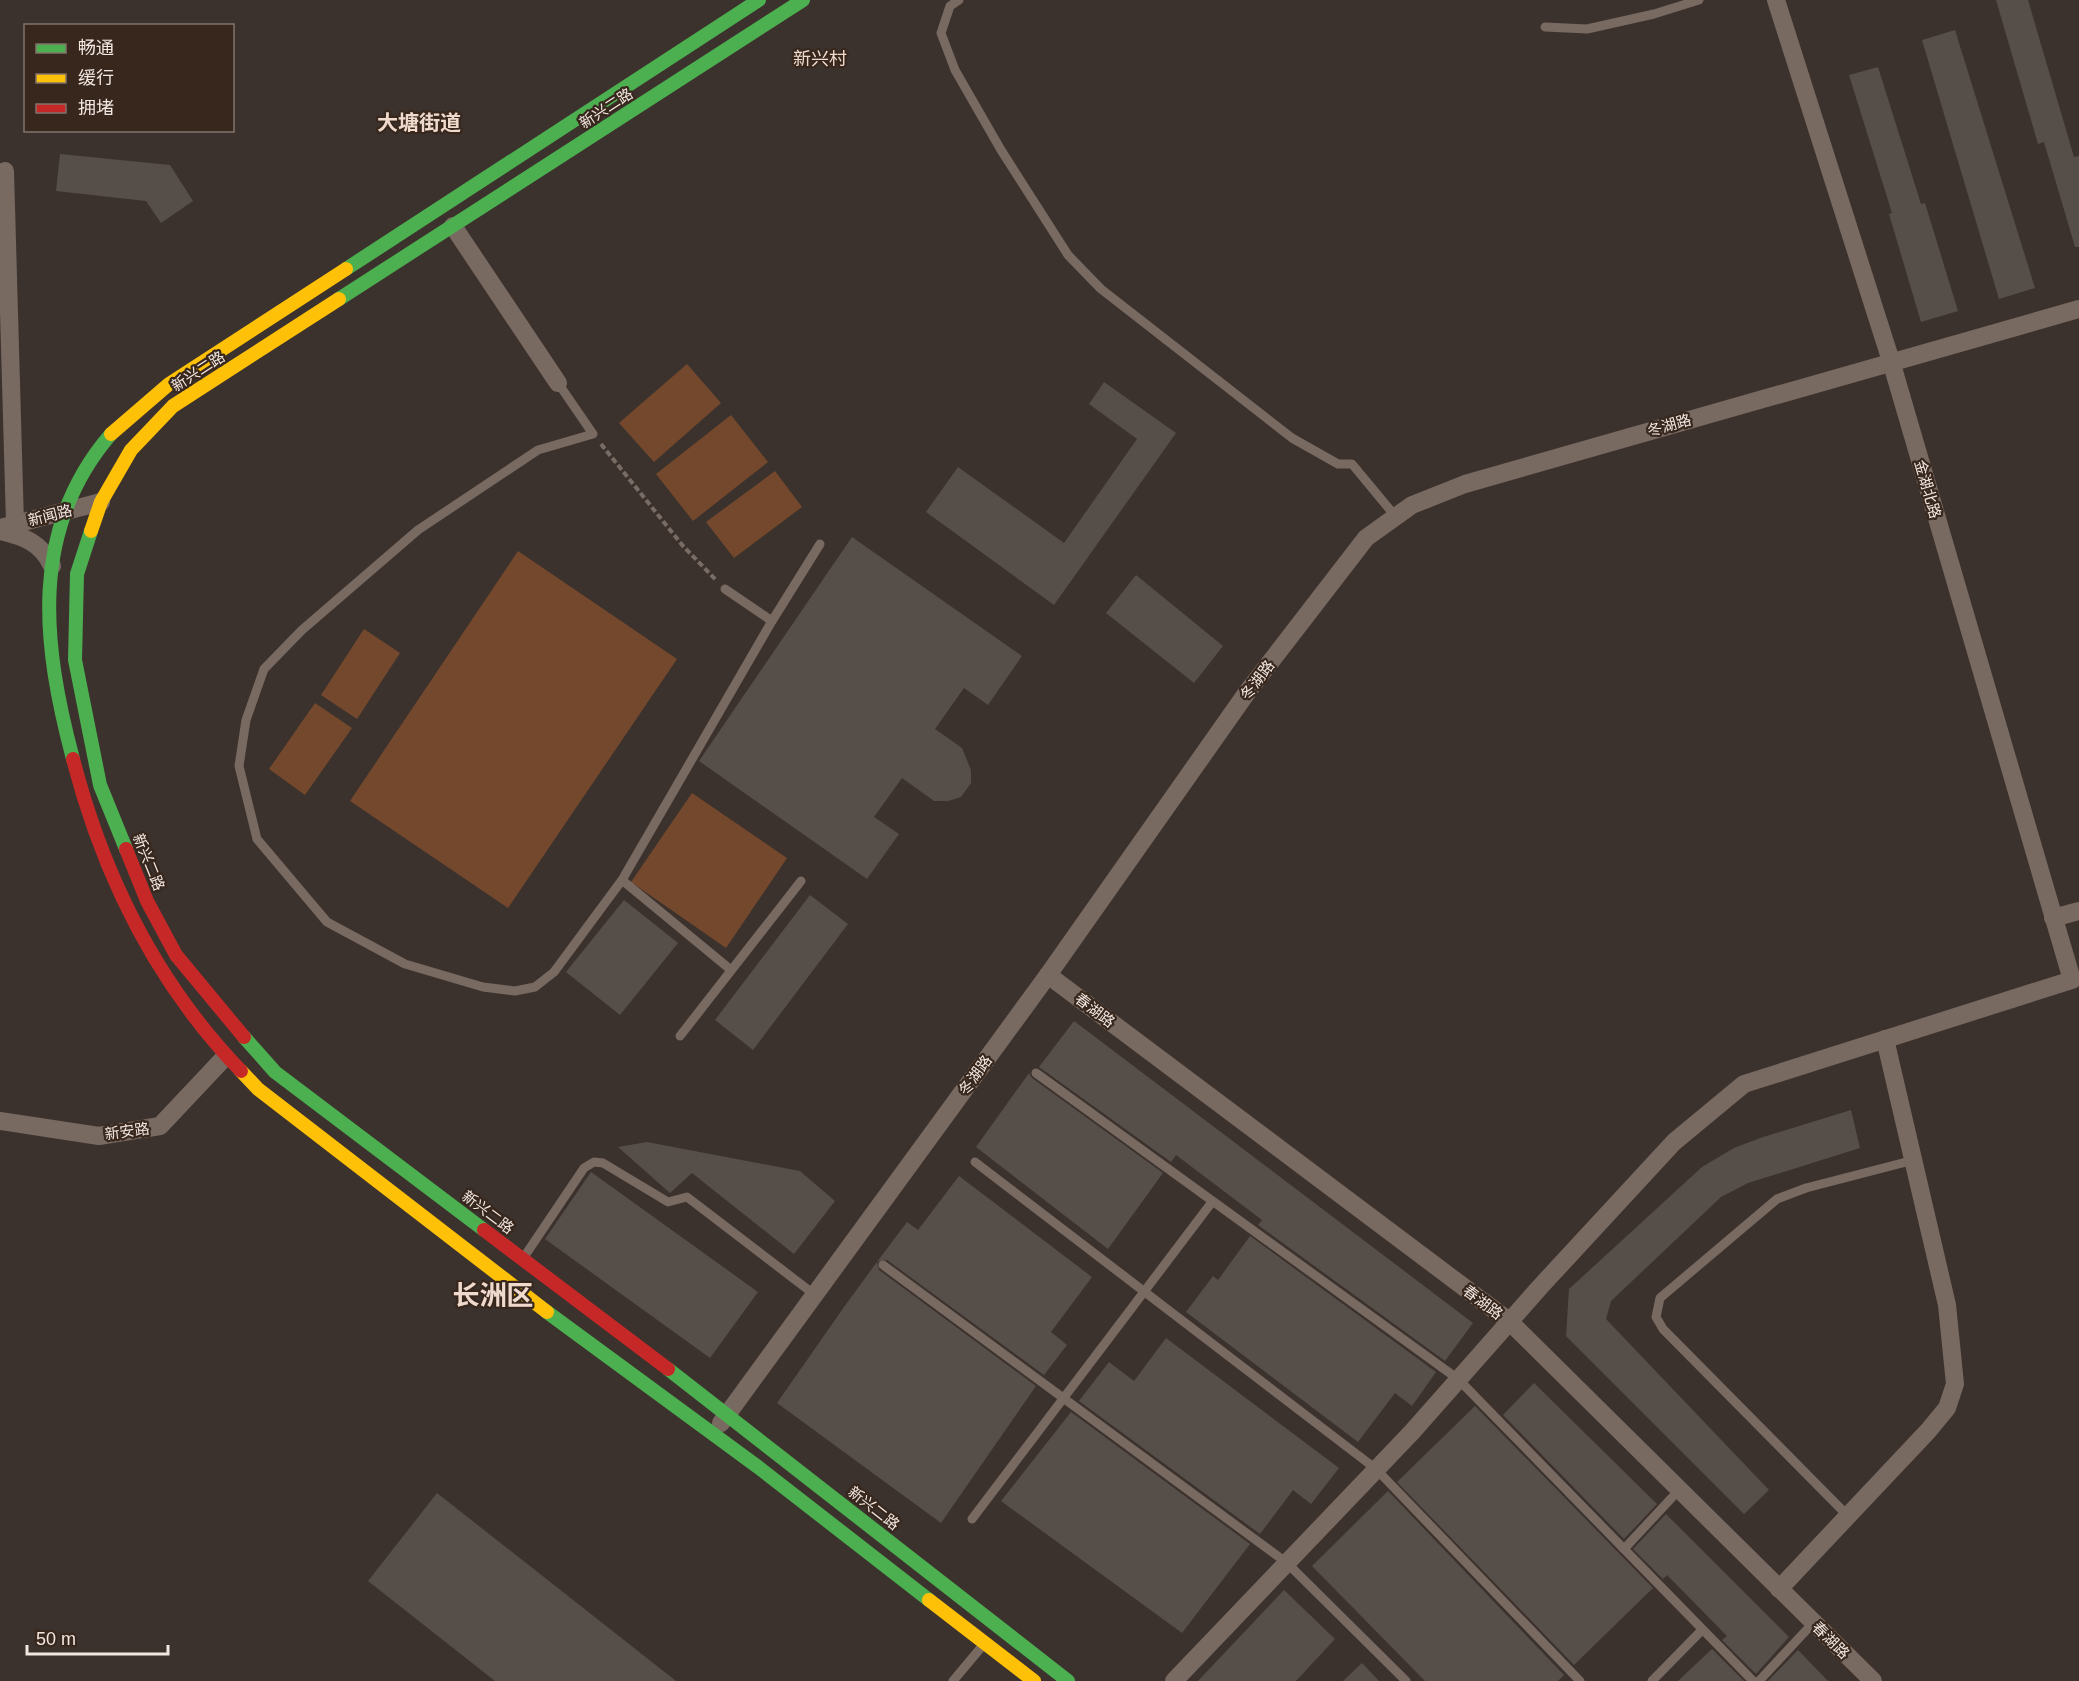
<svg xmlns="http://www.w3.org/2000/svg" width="2079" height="1681" font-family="Helvetica,'Noto Sans SC',sans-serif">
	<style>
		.green { fill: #73482c }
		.building { fill: #564e49 }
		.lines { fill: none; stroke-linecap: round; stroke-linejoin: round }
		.path { stroke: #786c65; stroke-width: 4; stroke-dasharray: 6 3; stroke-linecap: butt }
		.lane { stroke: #786961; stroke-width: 9 }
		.street { stroke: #786961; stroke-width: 18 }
		.fast { stroke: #4caf50; stroke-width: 14 }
		.slow { stroke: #ffc107; stroke-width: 14 }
		.jam { stroke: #c62828; stroke-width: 14 }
		.labels { text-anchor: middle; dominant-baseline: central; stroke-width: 4.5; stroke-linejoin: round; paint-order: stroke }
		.street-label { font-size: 15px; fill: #f2e7e1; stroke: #37271d }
		.quarter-label { font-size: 18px; fill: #efdacd; stroke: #37271d }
		.district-label { font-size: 21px; font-weight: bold; fill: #efdacd; stroke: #37271d }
		.town-label { font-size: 27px; font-weight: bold; fill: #efdacd; stroke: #37271d }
	</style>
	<rect width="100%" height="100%" fill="#3c322d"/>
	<g class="green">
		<polygon points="687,364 721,403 654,462 619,423"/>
		<polygon points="731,415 768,462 693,521 656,474"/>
		<polygon points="775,471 802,507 734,558 706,522"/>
		<polygon points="518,551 677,659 508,908 350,801"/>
		<polygon points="364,629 400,653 357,719 321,695"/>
		<polygon points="315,703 352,728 305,795 269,769"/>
		<polygon points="692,793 787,858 726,948 631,882"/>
	</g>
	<g class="building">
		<polygon points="1996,0 2028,0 2074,157 2079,156 2079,247 2075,247 2044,142 2038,144"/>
		<polygon points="1955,30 2035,288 1999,299 1922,40"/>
		<polygon points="1878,67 1921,204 1925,203 1958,311 1921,322 1889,214 1892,213 1849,75"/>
		<polygon points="60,154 170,165 193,201 161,223 146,201 56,191"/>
		<polygon points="1104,382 1176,433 1054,605 926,512 958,467 1064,543 1137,439 1089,404"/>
		<polygon points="852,537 1022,656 988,705 964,688 935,729 962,748 971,770 971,783 961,797 948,801 934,801 902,778 874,817 899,834 867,879 699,761"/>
		<polygon points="1136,575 1223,646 1194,683 1106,613"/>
		<polygon points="810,895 848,924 753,1050 715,1020"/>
		<polygon points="624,900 678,943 620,1015 566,972"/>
		<polygon points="1074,1021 1473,1323 1445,1361 1258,1225 1262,1220 1176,1155 1171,1162 1039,1067"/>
		<polygon points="1029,1073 1032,1078 1163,1173 1108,1249 976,1147"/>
		<polygon points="1851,1110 1860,1148 1748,1183 1721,1197 1611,1301 1606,1319 1769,1490 1744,1514 1566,1336 1569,1289 1702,1167 1734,1148 1763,1137"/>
		<polygon points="647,1142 800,1171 835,1201 794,1254 692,1173 670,1193 618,1147"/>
		<polygon points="591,1172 758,1292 710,1358 545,1239"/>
		<polygon points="959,1176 1092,1277 1051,1332 1067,1345 1044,1375 887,1260 877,1262 879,1270 1036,1386 941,1523 777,1403 844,1307 874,1266 907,1222 918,1230"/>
		<polygon points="1250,1236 1436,1372 1412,1406 1395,1393 1358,1442 1186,1312 1213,1276 1218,1280"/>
		<polygon points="1166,1338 1339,1468 1311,1504 1293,1490 1260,1534 1079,1401 1109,1362 1134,1381"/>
		<polygon points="1534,1383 1657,1504 1624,1539 1503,1415"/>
		<polygon points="1475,1406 1653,1588 1574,1665 1397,1482"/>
		<polygon points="1071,1412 1250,1544 1182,1633 1001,1501"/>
		<polygon points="1388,1491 1564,1675 1558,1681 1425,1681 1312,1566"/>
		<polygon points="437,1493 676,1681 495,1681 368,1581"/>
		<polygon points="1666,1514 1789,1637 1756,1674 1722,1640 1727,1636 1667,1575 1663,1579 1633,1549"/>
		<polygon points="1284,1590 1335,1639 1296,1681 1198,1681"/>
		<polygon points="1712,1649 1744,1681 1678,1681"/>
		<polygon points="1798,1650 1828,1681 1768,1681"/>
		<polygon points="1362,1663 1379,1681 1343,1681"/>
	</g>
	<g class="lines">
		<polyline class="path" points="601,444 683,546 716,580"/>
		<g class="lane">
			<polyline points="959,0 950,6 941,33 955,70 1001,150 1068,255 1101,289 1292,438 1338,464 1352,464 1396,517"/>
			<polyline points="1545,27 1587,29 1654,14 1699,0"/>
			<polyline points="558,383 593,434 538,450 418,530 302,630 264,669 246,720 239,766 257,839 327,922 405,964 483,987 515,991 535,987 554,972 622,880 772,621 820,544"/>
			<polyline points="725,589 772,621"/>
			<polyline points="622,880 731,970"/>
			<polyline points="680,1036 801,881"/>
			<polyline points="1036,1073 1458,1379 1753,1681"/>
			<polyline points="975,1162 1376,1469 1580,1681"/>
			<polyline points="524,1257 584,1168 594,1162 603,1163 668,1202 687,1197 815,1295"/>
			<polyline points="883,1265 1287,1563 1406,1681"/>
			<polyline points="1848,1516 1663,1329 1656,1317 1660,1298 1777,1199 1806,1188 1914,1160"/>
			<polyline points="972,1519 1212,1202"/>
			<polyline points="1624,1549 1679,1490"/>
			<polyline points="953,1681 984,1644"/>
			<polyline points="1652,1681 1702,1630"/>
			<polyline points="1759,1681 1813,1623"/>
		</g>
		<g class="street">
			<polyline points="5,171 15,524"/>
			<polyline points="453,226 558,383"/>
			<polyline points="0,528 101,502"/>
			<path d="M0,531C23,536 42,543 52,566"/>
			<polyline points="2053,918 2079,911"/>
			<polyline points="1048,975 1509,1321 1873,1681"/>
			<polyline points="0,1121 99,1136 160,1126 225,1057"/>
			<polyline points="721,1423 1048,975 1248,691 1366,538 1412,505 1465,484 2079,309"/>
			<polyline points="1779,1589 1928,1431 1947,1408 1955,1384 1947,1305 1885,1039"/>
			<polyline points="1174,1681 1412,1432 1540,1287 1674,1142 1744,1084 2072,980 1891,361 1776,0"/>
		</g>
		<g class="fast">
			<polyline points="346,269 759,0"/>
			<polyline points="339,299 803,0"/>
			<polyline points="91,531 77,574 75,660 100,785 126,849"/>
			<path d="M73,759C43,646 28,530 111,434"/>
			<polyline points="244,1037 275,1072 484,1230"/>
			<polyline points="547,1312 758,1467 929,1600"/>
			<polyline points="668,1369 1068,1681"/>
		</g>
		<g class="slow">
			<polyline points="111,434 169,384 346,269"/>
			<polyline points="91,531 101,502 131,450 173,406 339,299"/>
			<polyline points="241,1071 258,1089 547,1312"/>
			<polyline points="929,1600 1034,1681"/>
		</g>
		<g class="jam">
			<path d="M73,759C103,875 157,984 241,1071"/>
			<polyline points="126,849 147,901 176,955 244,1037"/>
			<polyline points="484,1230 668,1369"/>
		</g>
	</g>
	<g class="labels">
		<g class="street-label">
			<text transform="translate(606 108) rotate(-33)">新兴二路</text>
			<text transform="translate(198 371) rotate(-33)">新兴二路</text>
			<text transform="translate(1669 425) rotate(-16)">冬湖路</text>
			<text transform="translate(1928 489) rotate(74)">金湖北路</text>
			<text transform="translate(50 515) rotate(-14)">新闻路</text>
			<text transform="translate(1257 680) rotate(-53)">冬湖路</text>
			<text transform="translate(149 862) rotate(68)">新兴二路</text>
			<text transform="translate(1095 1010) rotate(37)">春湖路</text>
			<text transform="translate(975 1075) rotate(-54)">冬湖路</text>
			<text transform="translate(127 1131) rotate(-8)">新安路</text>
			<text transform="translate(488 1212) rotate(37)">新兴二路</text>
			<text transform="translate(1483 1302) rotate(37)">春湖路</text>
			<text transform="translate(874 1508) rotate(38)">新兴二路</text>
			<text transform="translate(1831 1640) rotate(45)">春湖路</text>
		</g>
		<g class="quarter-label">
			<text x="820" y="59">新兴村</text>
		</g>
		<g class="district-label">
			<text x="419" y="122">大塘街道</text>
		</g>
		<g class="town-label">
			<text x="493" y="1296">长洲区</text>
		</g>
	</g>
	<rect x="24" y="24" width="210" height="108" fill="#37271d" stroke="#82746b" stroke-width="1.5"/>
	<rect x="36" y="44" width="30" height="9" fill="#4caf50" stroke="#82746b" stroke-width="1.5"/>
	<text x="78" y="54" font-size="18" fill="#f2e7e1">畅通</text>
	<rect x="36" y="74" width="30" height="9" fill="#ffc107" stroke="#82746b" stroke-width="1.5"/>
	<text x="78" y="84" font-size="18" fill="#f2e7e1">缓行</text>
	<rect x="36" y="104" width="30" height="9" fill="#c62828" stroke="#82746b" stroke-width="1.5"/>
	<text x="78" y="114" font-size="18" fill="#f2e7e1">拥堵</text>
	<path d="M27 1645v9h141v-9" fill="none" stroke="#f2e7e1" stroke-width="3"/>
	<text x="36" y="1645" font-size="18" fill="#f2e7e1" stroke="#37271d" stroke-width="4.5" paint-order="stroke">50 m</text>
</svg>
